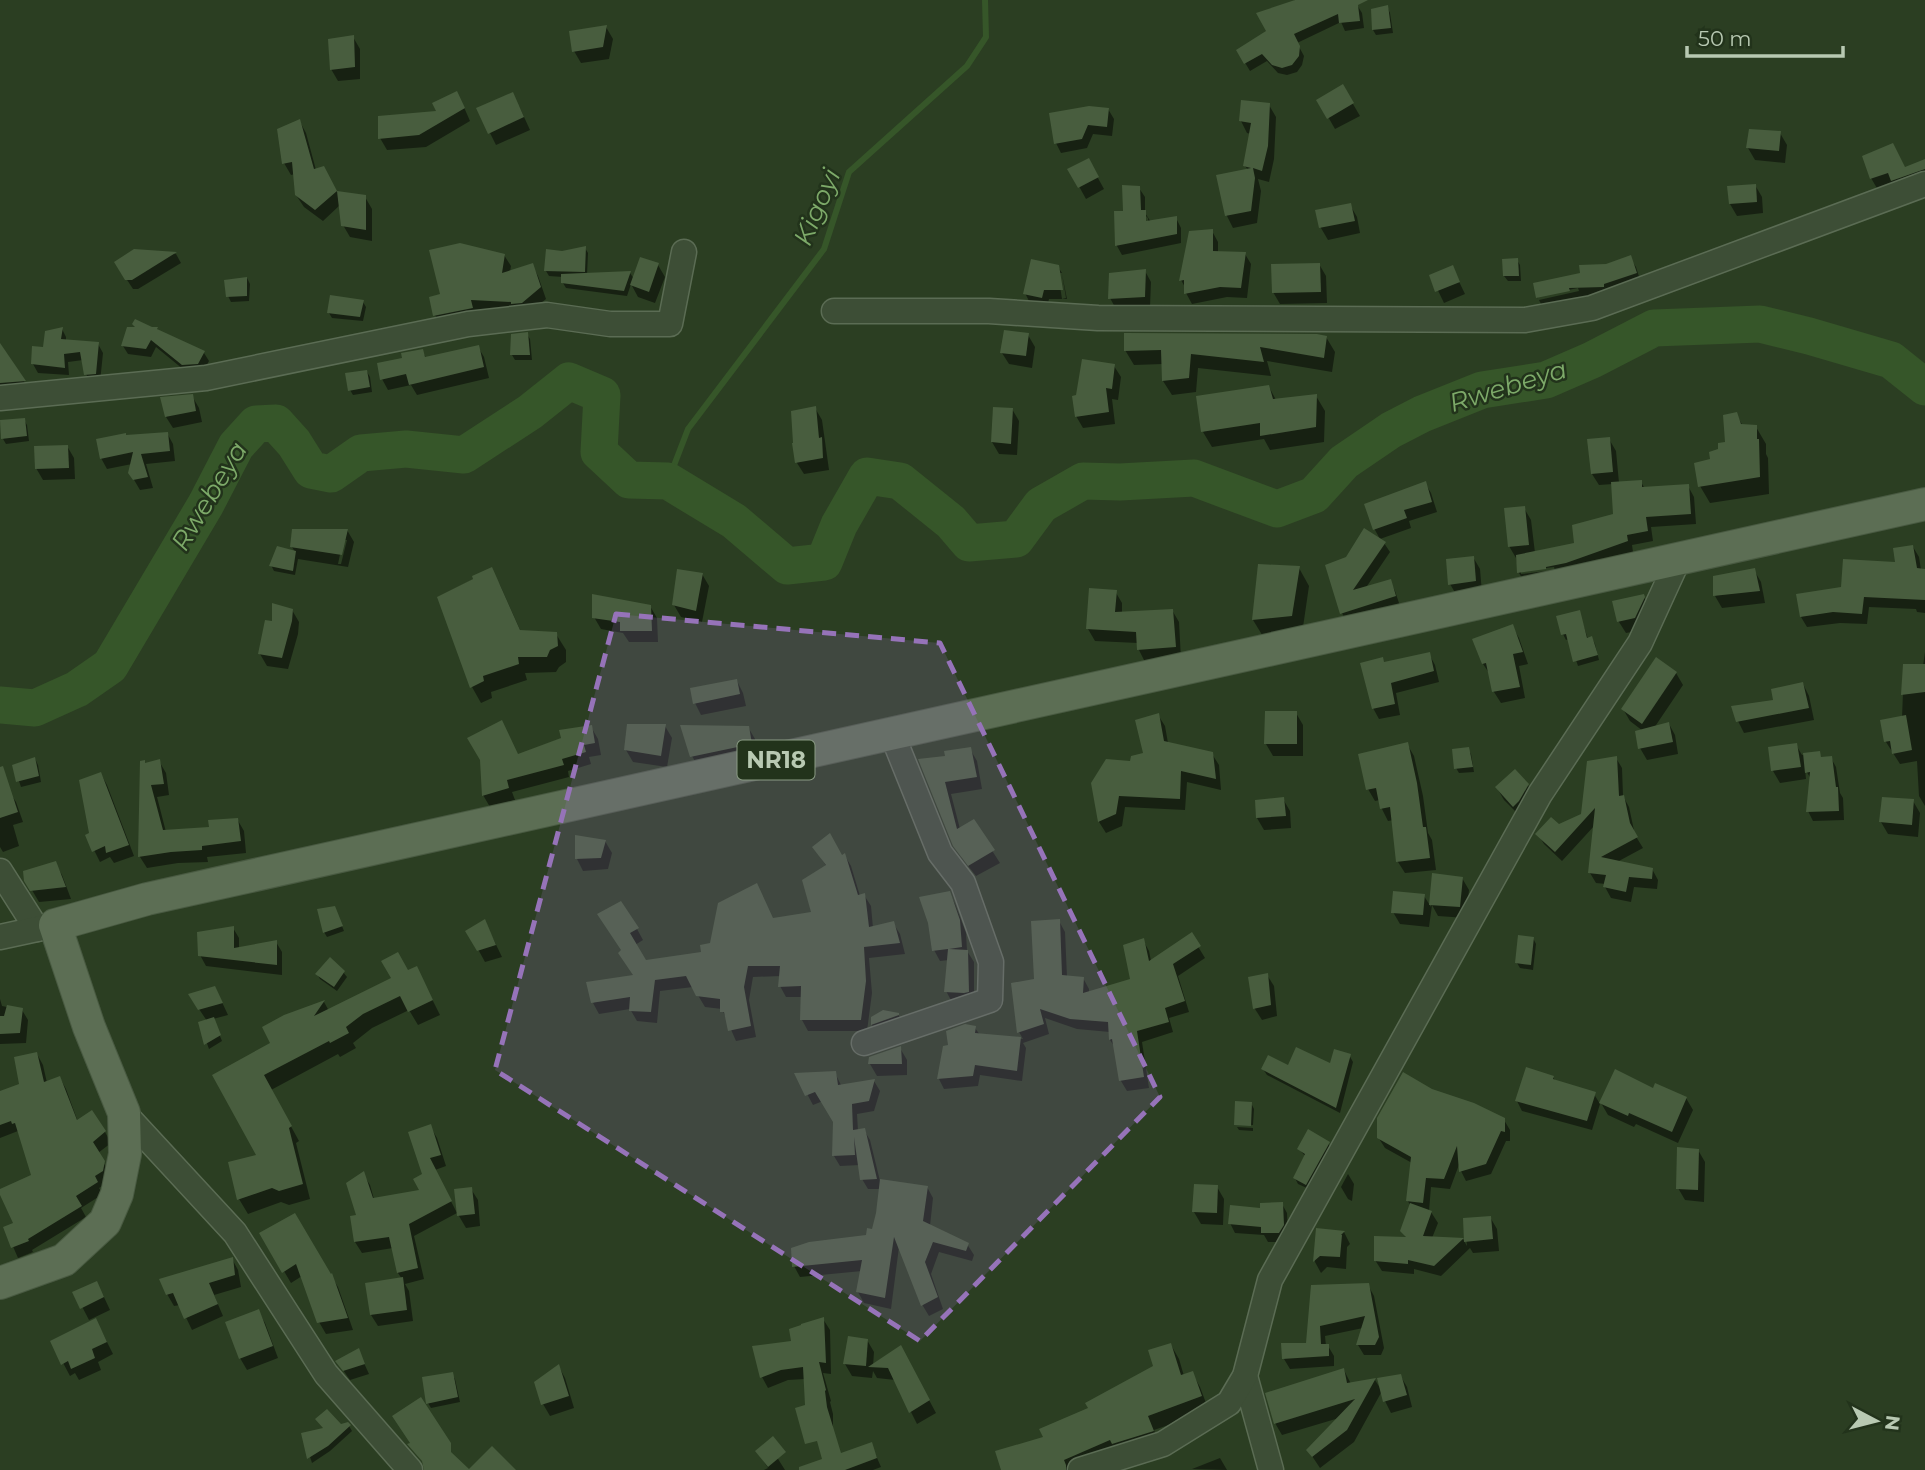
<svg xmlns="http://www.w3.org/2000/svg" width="1925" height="1470" font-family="Montserrat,sans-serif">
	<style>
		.shadow { fill: #0007; fill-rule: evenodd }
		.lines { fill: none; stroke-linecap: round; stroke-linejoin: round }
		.stream { stroke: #365629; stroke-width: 6 }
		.river { stroke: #365629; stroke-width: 37 }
		.building { fill: #485d3e }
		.minor-casing { stroke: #5b6c54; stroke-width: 27 }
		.major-casing { stroke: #495a42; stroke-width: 34 }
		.minor { stroke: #3d4e36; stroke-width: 24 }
		.major { stroke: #5c6e54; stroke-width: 32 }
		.marked { fill: #9673b9; fill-opacity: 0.2; stroke: #9673b9; stroke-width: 5; stroke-dasharray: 14 9; stroke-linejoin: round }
		.labels { text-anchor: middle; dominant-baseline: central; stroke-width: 5; stroke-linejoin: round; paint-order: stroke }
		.shield { fill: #22331b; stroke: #8b9c85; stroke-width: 2 }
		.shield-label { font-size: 23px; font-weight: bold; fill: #b8c9b2 }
		.water-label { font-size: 26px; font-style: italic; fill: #7daa69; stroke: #22331b }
	</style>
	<rect width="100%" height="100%" fill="#2b3e22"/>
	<g class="shadow">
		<polygon points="1294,0 1315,0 1357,5 1362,13 1364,28 1345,31 1341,22 1297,43 1304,56 1302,65 1297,72 1287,75 1278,73 1267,61 1250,71 1238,51 1268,32 1295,2"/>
		<polygon points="1387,7 1390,13 1393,33 1376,35 1373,30"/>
		<polygon points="606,27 613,39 609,59 581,63 574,51"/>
		<polygon points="353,37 360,49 360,79 338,81 331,69"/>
		<polygon points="1343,87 1360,116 1335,129 1319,101"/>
		<polygon points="463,105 470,121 426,147 387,150 380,138 438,113"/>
		<polygon points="1269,105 1276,117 1274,159 1269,182 1258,179 1261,191 1257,223 1233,228 1227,216 1219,176 1248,170 1245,166 1251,134 1247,133 1241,121"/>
		<polygon points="519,106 530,130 496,145 478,109"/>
		<polygon points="1108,109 1114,119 1112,136 1093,134 1087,148 1061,153 1056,143"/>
		<polygon points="300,122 306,133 316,170 323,168 337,192 365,197 372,209 372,241 350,237 343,225 340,205 323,221 304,207 296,195 295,174 291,175 284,163"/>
		<polygon points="1780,133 1787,145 1785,163 1755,160 1748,148"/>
		<polygon points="1865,157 1905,168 1925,161 1925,182 1878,190 1871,178"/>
		<polygon points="1088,160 1104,189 1086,199 1070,170"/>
		<polygon points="1755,185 1762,197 1763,213 1737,216 1730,204"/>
		<path d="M1139,188L1145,197V213L1151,222L1176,218L1181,228V243L1122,255L1117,246L1115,213L1124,212ZM1144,214L1148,218L1149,230H1145Z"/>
		<polygon points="1350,205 1357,217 1360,233 1328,240 1321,228 1318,211"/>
		<polygon points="1212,231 1218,242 1218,253 1245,254 1251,264 1247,298 1227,297 1192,304 1186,293 1186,289 1181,280"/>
		<polygon points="585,248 588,253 587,275 630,273 634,279 658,265 665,277 655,303 638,297 631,284 627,296 566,288 563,283 563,277 549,276 546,271 562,253"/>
		<polygon points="135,251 176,254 181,263 138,289 133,289 116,263"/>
		<polygon points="504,255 511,266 510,272 532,265 538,276 546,299 529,313 441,326 435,315 442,295"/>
		<polygon points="1630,258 1636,267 1641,283 1608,296 1573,298 1574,301 1543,308 1539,300 1579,291 1578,288 1538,296 1538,299 1535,284 1581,274"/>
		<polygon points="1517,260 1520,265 1521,281 1508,281 1504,276"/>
		<polygon points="1319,264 1326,276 1327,303 1280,304 1273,292"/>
		<polygon points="1058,267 1062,273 1058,273 1062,299 1066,298 1062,274 1067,299 1049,299 1047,307 1030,303 1025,293"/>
		<polygon points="1452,267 1465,294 1444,303 1431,276"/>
		<polygon points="1145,271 1151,282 1150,307 1116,309 1110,298"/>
		<polygon points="247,278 250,284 249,301 231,302 228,296"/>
		<polygon points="363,302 366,307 363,321 332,318 329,313"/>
		<polygon points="62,329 66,337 66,341 98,344 103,353 100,382 91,383 86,374 83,360 68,362 69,375 38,373 33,364"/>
		<polygon points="151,329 157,329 159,332 204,353 209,361 203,372 189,374 156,347 151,357 128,354 123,346"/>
		<polygon points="527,334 530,339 532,360 515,360 512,355"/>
		<polygon points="1028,335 1035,347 1032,368 1009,364 1002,353"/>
		<polygon points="1326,337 1335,352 1332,372 1267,361 1271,376 1198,368 1196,392 1172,395 1163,381 1163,364 1134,365 1125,350"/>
		<polygon points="478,347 484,357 489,378 417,395 411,385 388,390 382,379 404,359 422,351 426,358"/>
		<polygon points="12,364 24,381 28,388 0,389 0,365"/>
		<polygon points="1114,366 1121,377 1118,400 1112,399 1115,424 1083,428 1076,416"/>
		<polygon points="367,372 370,377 372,392 353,395 350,390"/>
		<polygon points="1269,387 1276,400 1316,396 1325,411 1324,442 1270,450 1264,439 1212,447 1203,432"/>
		<polygon points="192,396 199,408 202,422 173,428 166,417"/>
		<polygon points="815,408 822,420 829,470 804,474 797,463"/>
		<polygon points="1012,409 1019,421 1017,455 999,454 992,442"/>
		<polygon points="1736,414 1743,426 1756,427 1766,444 1766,454 1768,458 1769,494 1710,503 1700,486 1712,460 1726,444"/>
		<polygon points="24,420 27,425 29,441 6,444 3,439"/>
		<polygon points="167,433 173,444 175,461 146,464 153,488 140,490 130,473 132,464 107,469 101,458"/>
		<path d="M1609,439L1616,451L1619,483L1641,482L1645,489L1688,486L1694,497L1696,524L1651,527L1653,541L1632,545L1633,552L1572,573L1525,583L1519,573L1516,558L1509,546L1524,508L1531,520L1535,553L1576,545L1615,515L1613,484L1599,485L1592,474ZM1554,567L1555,570L1521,574V571Z"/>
		<polygon points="67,446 74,458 75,479 43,480 36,468"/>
		<polygon points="1425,483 1431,493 1437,512 1409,521 1411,528 1380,539 1375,530 1366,505"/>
		<path d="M347,530L354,542L348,567L298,559L295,575L274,571L271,565L295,552L292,547ZM343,540H347L341,564H338Z"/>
		<polygon points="1384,543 1390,552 1365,589 1390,581 1395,591 1400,606 1347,623 1342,613 1327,566"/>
		<polygon points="1913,547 1919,557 1921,570 1925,571 1925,613 1917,612 1916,609 1869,607 1867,624 1840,623 1807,627 1801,617 1843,588 1897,564"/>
		<polygon points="1473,557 1480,569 1482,593 1457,596 1450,584"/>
		<polygon points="1260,566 1299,568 1309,586 1302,634 1264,638 1253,620"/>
		<polygon points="491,570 500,585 521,632 556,634 566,650 566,662 559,667 556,672 525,673 527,680 491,692 492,698 481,703 472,687 439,597"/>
		<polygon points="1754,570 1761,582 1765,603 1722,608 1715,596"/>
		<polygon points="702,574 709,586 702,622 681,617 674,605"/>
		<polygon points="1115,591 1122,603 1122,614 1172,610 1179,622 1181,659 1145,662 1139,650 1138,643 1095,641 1088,629"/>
		<polygon points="1643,596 1650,607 1641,630 1626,633 1619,622 1614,602"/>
		<polygon points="650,606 657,618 658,642 629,642 623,633 601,629 594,617"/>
		<polygon points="292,610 299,622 298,634 288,669 267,666 260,654 273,623"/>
		<polygon points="1579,612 1588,639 1592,638 1595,644 1599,660 1578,666 1569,639 1566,640 1563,634"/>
		<polygon points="1512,626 1519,638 1528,664 1519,666 1525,698 1501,703 1494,692 1491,676 1483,664"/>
		<polygon points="1925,652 1925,806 1919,796 1917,761 1900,764 1886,742 1882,721 1902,718 1904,666 1923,666"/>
		<polygon points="1429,654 1435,665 1439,682 1396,693 1400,715 1379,719 1373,708 1385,664"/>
		<polygon points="1676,673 1683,685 1654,728 1669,724 1675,735 1678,754 1647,760 1640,748 1643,731 1630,721 1623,709"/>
		<polygon points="737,681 743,693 746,706 701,715 695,703"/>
		<polygon points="1803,684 1809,696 1814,720 1744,733 1738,721"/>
		<polygon points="1296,713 1303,725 1303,756 1273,756 1266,744"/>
		<polygon points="1158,715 1165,726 1168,743 1212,754 1219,765 1221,790 1187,782 1185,810 1125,807 1122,826 1106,833 1099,822 1093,784 1145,755"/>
		<polygon points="665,726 672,738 667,767 633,762 626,750"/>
		<polygon points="591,727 598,739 601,755 589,757 591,764 568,771 569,777 512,792 515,800 490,807 483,795 518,755"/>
		<polygon points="748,727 755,739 758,756 699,768 692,756"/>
		<polygon points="1407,744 1414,756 1423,796 1428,833 1432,840 1436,870 1405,873 1398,862 1394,820 1388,821 1382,809 1380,800 1375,801 1368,789"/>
		<polygon points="1796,745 1802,755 1819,753 1822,759 1831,758 1836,767 1840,793 1843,798 1844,820 1813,821 1808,811 1811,779 1805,769 1806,779 1780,783 1773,771"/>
		<polygon points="970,749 977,761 982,789 951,794 960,829 973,821 1000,863 976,876 962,858 921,761 947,758"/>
		<polygon points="1468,749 1471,754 1474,772 1459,773 1456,768"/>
		<polygon points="1616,758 1622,768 1623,796 1629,807 1635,835 1643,848 1617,862 1652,869 1658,880 1657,889 1634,887 1631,902 1611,898 1605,887 1606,884 1596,883 1590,873 1595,825 1562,861 1544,844 1538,834 1583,815"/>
		<polygon points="35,759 38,765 41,782 21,787 14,766"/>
		<polygon points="159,761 166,773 169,795 157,797 166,832 211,829 237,819 244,831 246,853 207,857 208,862 178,863 147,868 140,857 145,764"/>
		<polygon points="101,774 107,785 134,856 114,863 110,857 100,862 87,836 91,834"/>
		<polygon points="1528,785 1535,797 1521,817 1504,800 1497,788"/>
		<polygon points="10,793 16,802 23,822 13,825 19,846 3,852 0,847 0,797"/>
		<polygon points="1283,799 1290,811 1291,828 1264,830 1257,818"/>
		<polygon points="1913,801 1920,813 1918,837 1888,834 1881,822"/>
		<polygon points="605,841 612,853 608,869 583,871 577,859"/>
		<polygon points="845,856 851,866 860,896 864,895 871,906 873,928 893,923 900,934 905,954 869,958 872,993 867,1031 808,1031 802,1020 802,997 786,997 780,986 781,976 753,977 749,1000 756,1037 736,1041 722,1009 705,1007 693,987 660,991 657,1023 637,1021 630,1009 599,1014 593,1003 635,977 623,951 605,925 637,929 643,940 635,945 645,961 703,953 773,920 813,913 827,867 821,858 842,858"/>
		<polygon points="55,863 62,875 71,899 39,902 26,880"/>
		<polygon points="1434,875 1462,878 1469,890 1466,918 1438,916 1432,905 1429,927 1400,924 1393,912 1424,896 1431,907"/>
		<polygon points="949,893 955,904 966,933 967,951 974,962 974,1002 952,1002 946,991 949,960 940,961 934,950"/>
		<polygon points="337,914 344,931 327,937 324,932"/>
		<polygon points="1059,921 1065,932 1067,977 1083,978 1089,989 1089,993 1132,981 1143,940 1149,951 1151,961 1191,935 1205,958 1178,976 1189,1012 1169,1018 1173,1032 1142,1042 1149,1088 1127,1091 1121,1081 1116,1049 1110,1040 1110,1032 1077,1029 1045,1018 1049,1034 1023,1043 1026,1048 1022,1081 980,1075 978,1086 944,1089 939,1079 945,1047 950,1046 975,1028 980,1035 1023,1039 1019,1032"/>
		<polygon points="485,922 502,957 485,962 468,931"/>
		<polygon points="233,928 239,938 239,948 276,942 282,952 282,975 206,966 200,955"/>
		<polygon points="1533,938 1536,944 1533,970 1520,968 1517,963"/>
		<polygon points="343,972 347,977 337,991 320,979 317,974"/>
		<polygon points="408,972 424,983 440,1015 418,1025 409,1010 372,1028 353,1043 356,1048 340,1057 338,1054 271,1090 299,1141 296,1143 310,1199 289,1205 281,1202 248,1214 239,1199 259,1156 214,1075 272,1044 285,1017 324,1002 329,1011"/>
		<polygon points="1267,975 1274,986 1277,1016 1262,1020 1255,1009 1250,978"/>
		<polygon points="0,999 2,1006 22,1010 28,1020 26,1043 0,1044"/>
		<polygon points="221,1000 228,1015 213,1019 222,1041 209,1049 200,1024 207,1021 197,1006"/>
		<polygon points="898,1014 905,1027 879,1036 872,1025 873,1018"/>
		<polygon points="900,1048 907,1060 907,1075 877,1076 870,1064"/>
		<polygon points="37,1054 43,1065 47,1083 60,1078 66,1089 78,1122 105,1132 111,1143 98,1153 110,1174 108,1182 99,1188 103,1194 81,1208 86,1217 32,1250 33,1252 18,1258 5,1228 16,1224 33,1176 18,1131 0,1138 0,1092 21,1085"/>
		<polygon points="1349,1055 1353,1062 1340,1113 1267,1075 1263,1069 1331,1065"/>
		<polygon points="835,1073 842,1087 874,1081 880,1091 874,1111 857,1114 858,1131 864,1130 870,1140 880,1181 927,1187 933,1198 930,1226 967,1244 974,1255 972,1261 939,1252 931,1274 943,1309 929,1316 923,1306 899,1247 891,1309 864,1303 858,1292 862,1271 800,1277 794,1266 867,1237 873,1231 881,1189 868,1189 862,1179 860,1165 840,1166 834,1156 835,1121 823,1101 813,1105 797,1075"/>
		<polygon points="1553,1077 1556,1082 1594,1094 1600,1104 1592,1130 1522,1111 1517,1101"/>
		<polygon points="1431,1090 1504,1120 1510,1130 1510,1141 1506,1141 1491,1174 1466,1181 1461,1171 1460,1162 1450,1189 1431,1187 1429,1211 1431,1212 1438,1223 1432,1238 1463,1239 1467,1246 1464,1220 1490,1217 1497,1229 1499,1251 1473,1253 1470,1248 1441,1276 1414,1269 1414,1274 1382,1271 1375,1260 1407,1238 1402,1231 1411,1207 1408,1201 1412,1163 1385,1148 1378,1137"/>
		<polygon points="1654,1090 1686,1098 1693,1110 1678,1143 1636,1124 1634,1127 1608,1115 1601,1103"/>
		<polygon points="1237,1102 1251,1103 1254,1109 1253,1125 1236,1124 1236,1126 1236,1125"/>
		<polygon points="430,1126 437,1138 446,1166 435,1170 457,1213 414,1236 424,1279 405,1284 409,1291 413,1321 378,1326 371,1315 402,1279 398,1273 393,1248 362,1253 355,1242 363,1174 370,1185 374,1199 421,1191"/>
		<polygon points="1237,1127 1253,1128 1253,1131 1239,1130"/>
		<polygon points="1328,1143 1331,1149 1309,1189 1298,1184 1295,1178 1306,1157 1299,1149"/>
		<polygon points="1698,1150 1705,1162 1704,1202 1685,1200 1678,1188"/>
		<polygon points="1348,1174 1354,1184 1352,1201 1348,1199 1341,1187"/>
		<polygon points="1217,1187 1224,1199 1223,1225 1201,1224 1194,1212"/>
		<polygon points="471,1189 478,1200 480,1226 466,1228 459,1216 456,1190"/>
		<polygon points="1282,1204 1287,1213 1288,1235 1284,1242 1268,1242 1264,1235 1235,1233 1230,1223 1262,1210"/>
		<polygon points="1317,1230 1344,1232 1350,1244 1347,1247 1346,1269 1327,1267 1321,1273 1315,1262"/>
		<polygon points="262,1234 331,1276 338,1287 353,1330 326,1334 319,1322 302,1276 291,1283"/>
		<polygon points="232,1259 238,1270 241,1287 214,1295 223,1316 192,1330 180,1305 174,1306 167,1294"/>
		<polygon points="1368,1285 1374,1296 1384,1348 1381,1355 1364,1355 1358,1345 1363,1328 1325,1336 1326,1346 1328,1346 1334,1356 1334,1366 1290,1369 1284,1359 1308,1345 1312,1286"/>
		<polygon points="75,1293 103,1295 110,1310 89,1320"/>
		<polygon points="258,1311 265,1323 278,1358 247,1370 240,1358"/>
		<polygon points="823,1319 830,1330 831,1374 823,1373 831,1401 830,1402 833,1414 833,1428 806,1406 805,1379 788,1380 768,1388 762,1377 755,1348 794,1342"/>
		<polygon points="102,1332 113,1354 98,1362 101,1370 79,1380 75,1373 70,1376 52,1342"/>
		<polygon points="867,1340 874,1352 873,1366 907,1359 936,1413 917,1424 895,1380 877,1378 873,1371 872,1378 852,1376 845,1364"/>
		<polygon points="1171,1345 1179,1359 1184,1376 1192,1373 1200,1387 1209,1411 1154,1430 1160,1445 1080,1470 1002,1470 1091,1409 1155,1367"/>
		<polygon points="358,1350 369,1374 350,1380 343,1370"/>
		<polygon points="559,1367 565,1378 574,1408 550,1416 543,1404"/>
		<polygon points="1344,1370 1351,1384 1375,1380 1380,1388 1400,1375 1407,1387 1412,1407 1391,1413 1385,1401 1382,1391 1354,1442 1320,1468 1308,1450 1339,1418 1282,1435 1275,1423"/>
		<polygon points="452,1374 455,1379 460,1402 431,1408 428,1403"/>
		<polygon points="340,1426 349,1426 352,1431 330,1451 312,1463 303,1435"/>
		<polygon points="768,1443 785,1470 764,1470 768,1468 757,1451"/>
		<polygon points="871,1444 881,1467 873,1470 845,1470"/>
		<polygon points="1220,1458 1227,1470 1192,1469"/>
	</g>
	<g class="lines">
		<polyline class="stream" points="668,481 688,429 824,249 849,172 967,66 986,37 985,0"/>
		<polyline class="river" points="0,705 35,708 77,689 110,666 206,504 236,446 256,424 276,423 294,443 311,470 331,474 361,453 406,449 464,455 530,412 569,381 602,395 599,452 629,480 668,481 734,521 787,566 824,562 839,525 867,476 900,481 951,522 969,543 1016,539 1041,505 1083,481 1120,482 1194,478 1277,509 1314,495 1344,462 1391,430 1422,414 1482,390 1546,380 1592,360 1654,328 1760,324 1809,336 1891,360 1925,387"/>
	</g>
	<g class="building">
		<polygon points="1295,0 1368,0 1358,5 1360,21 1339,23 1338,14 1294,34 1300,46 1299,56 1292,65 1282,68 1272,65 1262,54 1244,64 1236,50 1266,31 1256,13"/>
		<polygon points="1388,5 1391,28 1372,30 1371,9"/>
		<polygon points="607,25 603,47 572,52 569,31"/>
		<polygon points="354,35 355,67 330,70 328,39"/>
		<polygon points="1343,84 1354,103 1327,119 1316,100"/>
		<polygon points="457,91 465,108 419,135 378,139 378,116 436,111 432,103"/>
		<polygon points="513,92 524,117 488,134 476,108"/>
		<polygon points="1241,100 1270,103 1268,146 1262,171 1253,168 1255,178 1251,211 1225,216 1216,175 1251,168 1243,166 1251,123 1239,121"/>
		<polygon points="1089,106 1109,108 1107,127 1088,125 1082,139 1054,144 1049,113"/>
		<polygon points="300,119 314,169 324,166 337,191 315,210 295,195 292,162 282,164 277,129"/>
		<polygon points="1749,129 1781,131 1779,151 1746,148"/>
		<polygon points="1893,143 1905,167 1925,159 1925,169 1891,181 1888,173 1870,179 1862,156"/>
		<polygon points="1089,158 1099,177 1078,188 1067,169"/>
		<polygon points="1756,184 1757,202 1729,204 1727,186"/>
		<polygon points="1122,185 1140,186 1141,210 1146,210 1146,221 1177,216 1177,234 1115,246 1114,211 1123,211"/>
		<polygon points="337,191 366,195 366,230 341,226"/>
		<polygon points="1351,203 1355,221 1319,228 1315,210"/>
		<polygon points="1213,229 1213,251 1246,252 1241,288 1220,287 1184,294 1184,280 1179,281 1189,231"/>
		<polygon points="460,243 505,254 502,273 533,263 541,287 522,303 511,304 511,302 471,300 473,308 433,316 429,297 440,294 429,250"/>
		<polygon points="586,246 585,272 544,271 546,249 562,251"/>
		<polygon points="134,249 177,252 132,280 125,280 114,262"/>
		<polygon points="1631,255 1637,273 1604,284 1604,287 1569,288 1570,291 1536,298 1533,283 1580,273 1579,265 1606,264"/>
		<polygon points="640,257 659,263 649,292 630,285"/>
		<polygon points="1518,258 1519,276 1503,276 1502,259"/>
		<polygon points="1031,259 1059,265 1063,290 1044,290 1042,298 1023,294"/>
		<polygon points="1320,263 1321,292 1272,293 1271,264"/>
		<polygon points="1453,265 1460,282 1435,292 1429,275"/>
		<polygon points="1146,269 1145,297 1108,299 1109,273"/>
		<polygon points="631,271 624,291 561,283 561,274"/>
		<polygon points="247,277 247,296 226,297 224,280"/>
		<polygon points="330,295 364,300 360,317 327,313"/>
		<polygon points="135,319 152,327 158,327 157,329 205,351 198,364 182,365 151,340 146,349 121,346 127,327 135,327 132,324"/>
		<polygon points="63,327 61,339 99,342 96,374 84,375 80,352 64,354 65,368 31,364 32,346 43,347 45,331"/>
		<polygon points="1004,330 1029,333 1026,356 1000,353"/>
		<polygon points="528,332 530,355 510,355 511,334"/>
		<polygon points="1124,333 1317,334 1327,336 1324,358 1260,347 1264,362 1191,354 1189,378 1162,381 1161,350 1124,351"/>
		<polygon points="0,343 26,381 0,383"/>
		<polygon points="479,345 484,367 409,385 406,374 380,380 377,363 402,358 401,353 423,349 425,357"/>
		<polygon points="1082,359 1115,364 1112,389 1106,388 1109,412 1075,417 1072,396 1076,395"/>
		<polygon points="367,370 370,387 348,391 345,373"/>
		<polygon points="1269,385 1273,399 1317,394 1316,427 1260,436 1260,423 1201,432 1196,396"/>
		<polygon points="193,394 196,411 165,417 160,397"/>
		<polygon points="816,406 819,438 822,437 823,458 795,463 792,443 793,443 791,411"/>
		<polygon points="993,407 1013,408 1011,444 991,442"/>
		<polygon points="1737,412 1741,424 1757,425 1757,439 1759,439 1760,477 1698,487 1694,463 1710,459 1709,452 1718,449 1718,443 1725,442 1723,415"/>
		<polygon points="25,418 27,436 1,439 0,420"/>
		<polygon points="168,432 170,451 141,454 148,477 133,480 128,473 133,452 100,459 96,439 126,433 126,435"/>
		<polygon points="1610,437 1613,472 1591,474 1587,439"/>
		<polygon points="68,445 69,468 35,469 34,446"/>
		<polygon points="1642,480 1642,487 1689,484 1691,514 1646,517 1648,531 1627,535 1628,541 1566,563 1546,567 1546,569 1517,573 1516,555 1574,543 1572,525 1613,514 1611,482"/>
		<polygon points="1426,481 1432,502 1404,510 1407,518 1373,530 1364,504"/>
		<polygon points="1525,506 1529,545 1508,547 1504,508"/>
		<polygon points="1364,528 1386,542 1353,590 1391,579 1396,596 1340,614 1325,565 1346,557"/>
		<polygon points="292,529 348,529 342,555 290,547"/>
		<polygon points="1913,545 1917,568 1925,569 1925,600 1864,597 1862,614 1833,612 1800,617 1796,594 1841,587 1843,559 1895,562 1893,548"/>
		<polygon points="277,546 296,551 293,571 269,566"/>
		<polygon points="1474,556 1476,581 1448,585 1446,559"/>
		<polygon points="1258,564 1300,566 1292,616 1252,620"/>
		<polygon points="492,567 520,630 557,632 558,646 550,650 547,657 518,657 519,664 483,676 484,681 470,688 437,597 473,579 472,576"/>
		<polygon points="1755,568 1760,591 1713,596 1713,576"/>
		<polygon points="677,569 703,573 696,611 672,605"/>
		<polygon points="1089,588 1117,590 1115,612 1173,609 1176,647 1137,650 1136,632 1086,629"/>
		<polygon points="592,594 651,605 652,631 620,631 620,622 592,618"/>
		<polygon points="1644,594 1645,597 1635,618 1617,622 1612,601"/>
		<polygon points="272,603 293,609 292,621 282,658 258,654 265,620 272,621"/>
		<polygon points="1580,610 1587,638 1592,636 1598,655 1573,662 1566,634 1561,635 1556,616"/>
		<polygon points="1513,624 1523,652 1513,654 1520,687 1492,692 1486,663 1482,664 1472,639"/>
		<polygon points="1430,652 1434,671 1391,683 1395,704 1372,709 1360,663 1383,657 1384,662"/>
		<polygon points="1656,657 1677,672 1642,724 1621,709"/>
		<polygon points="1903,664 1925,664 1925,692 1901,695"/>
		<polygon points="737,679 740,694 693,704 690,688"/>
		<polygon points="1803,682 1809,708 1736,722 1731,706 1773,700 1771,689"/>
		<polygon points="1265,711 1297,711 1297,744 1264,744"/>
		<polygon points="1159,713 1164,741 1213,752 1216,779 1181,771 1180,799 1119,796 1116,814 1098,822 1091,783 1106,759 1130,761 1131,756 1143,753 1135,720"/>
		<polygon points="1906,715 1912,750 1892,754 1890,741 1884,742 1880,720"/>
		<polygon points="502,720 518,754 561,738 559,730 592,725 595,743 584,745 586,752 562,759 564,765 507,780 509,788 482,796 480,760 467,738"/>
		<polygon points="1669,722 1673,742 1638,749 1635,731"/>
		<polygon points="627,724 666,724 661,756 624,750"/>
		<polygon points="680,725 749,726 752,744 690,757"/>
		<polygon points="1408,742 1417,783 1423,827 1426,827 1430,858 1396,862 1390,807 1380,809 1376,788 1366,790 1358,754"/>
		<polygon points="1797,743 1801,767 1771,771 1768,747"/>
		<polygon points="971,747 977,777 945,782 957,829 974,819 995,850 968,866 953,846 918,759 945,756 944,751"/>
		<polygon points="1469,747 1473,767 1454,769 1452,749"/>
		<polygon points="1820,751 1821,757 1832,756 1836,787 1838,787 1839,811 1806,812 1810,772 1805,773 1803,753"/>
		<polygon points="1617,756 1619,796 1624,795 1630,823 1638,837 1601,857 1653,868 1652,879 1629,877 1626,892 1603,887 1606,875 1588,873 1595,808 1555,852 1535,834 1551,817 1559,824 1581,814 1587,761"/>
		<polygon points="35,757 39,776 16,782 12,765"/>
		<polygon points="160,759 164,784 151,785 163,830 209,827 208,820 238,818 241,841 202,846 202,850 171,852 138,857 140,761 145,760 145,763"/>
		<polygon points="3,766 18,812 0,818 0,767"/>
		<polygon points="1515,769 1529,784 1519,801 1513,807 1495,787"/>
		<polygon points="101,772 129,845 106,853 105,846 92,852 85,835 89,833 79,780"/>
		<polygon points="1284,797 1286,816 1256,818 1255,800"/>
		<polygon points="1882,797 1914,799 1912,825 1879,822"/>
		<polygon points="830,833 842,855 845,853 858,895 865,893 869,927 894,921 900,943 864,947 866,981 861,1020 800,1020 801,986 778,987 780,966 748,966 744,987 751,1026 728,1031 724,1012 720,1012 720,999 696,996 686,976 655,980 651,1012 629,1011 630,997 591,1003 586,982 633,975 618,953 621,950 597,914 621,901 639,928 630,933 646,960 701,952 700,945 710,943 718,903 757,883 773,918 811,912 802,880 826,865 812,847"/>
		<polygon points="575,835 606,840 601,858 575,859"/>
		<polygon points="56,861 66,887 30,891 24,881 23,871"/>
		<polygon points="1432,873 1463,877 1460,907 1429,905"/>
		<polygon points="950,891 960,920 962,947 949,949 968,950 969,992 964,993 944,992 948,949 932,951 928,923 919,897"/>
		<polygon points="1393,891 1425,894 1423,915 1391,913"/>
		<polygon points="335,906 343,926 323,933 317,909"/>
		<polygon points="485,919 496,945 477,951 465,931"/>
		<polygon points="1060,919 1062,975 1084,977 1083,993 1130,979 1123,945 1144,938 1149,961 1192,932 1201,946 1173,964 1185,1001 1165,1008 1169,1022 1137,1031 1144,1077 1119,1081 1112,1039 1109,1040 1108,1022 1070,1019 1040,1009 1044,1024 1017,1033 1011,983 1034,979 1031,921"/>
		<polygon points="234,926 234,948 277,940 277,965 198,956 197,932"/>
		<polygon points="1518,935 1534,937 1531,965 1515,963"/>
		<polygon points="398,952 408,970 417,966 433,1000 408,1012 400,996 363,1014 346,1027 349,1033 330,1043 329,1041 264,1075 292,1126 289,1128 303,1184 279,1191 272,1188 237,1200 228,1162 256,1155 212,1075 270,1043 262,1027 284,1015 325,1000 314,1016 391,978 381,961"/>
		<polygon points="330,957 345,971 334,987 315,974"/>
		<polygon points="1268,973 1271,1005 1253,1009 1248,977"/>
		<polygon points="215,986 223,1003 198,1010 188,994"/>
		<polygon points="7,1005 23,1008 20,1033 0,1034 0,1016 4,1016"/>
		<polygon points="883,1010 899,1013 899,1015 871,1025 871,1017"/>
		<polygon points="214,1017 221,1035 204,1045 198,1022"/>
		<polygon points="965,1024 976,1026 975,1033 1021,1037 1017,1071 975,1065 973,1076 937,1079 943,1046 948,1045 946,1031"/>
		<polygon points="901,1046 902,1064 868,1064 869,1057"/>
		<polygon points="1296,1047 1330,1063 1334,1049 1351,1054 1336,1108 1261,1069 1268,1055 1288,1065"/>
		<polygon points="37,1052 44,1082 60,1076 77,1120 92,1110 106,1131 93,1142 105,1161 103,1171 95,1176 98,1182 76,1196 82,1206 28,1239 29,1241 11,1248 3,1227 13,1223 0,1195 0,1189 31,1175 15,1123 12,1124 11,1121 0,1125 0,1091 19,1084 14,1057"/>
		<polygon points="1526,1067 1554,1076 1553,1079 1596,1092 1587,1121 1515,1101"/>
		<polygon points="1615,1069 1653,1088 1655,1083 1687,1097 1672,1132 1629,1113 1628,1116 1599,1103"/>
		<polygon points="836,1071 838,1085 875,1079 869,1101 852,1104 853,1130 865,1128 877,1179 860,1180 854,1137 855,1155 832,1156 833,1122 815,1092 805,1096 794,1073"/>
		<polygon points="1403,1072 1432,1089 1474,1103 1505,1118 1505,1132 1501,1131 1486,1164 1459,1172 1457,1146 1444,1179 1426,1178 1423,1203 1406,1201 1411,1157 1377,1138 1377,1118"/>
		<polygon points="1235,1101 1252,1102 1251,1126 1234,1125"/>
		<polygon points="431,1124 441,1155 430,1158 452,1201 409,1224 418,1268 397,1273 389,1237 354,1242 350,1216 356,1215 346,1183 364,1171 373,1198 419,1190 413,1179 422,1174 408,1132"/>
		<polygon points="1308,1129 1330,1142 1306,1185 1293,1178 1305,1154 1297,1149"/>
		<polygon points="1677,1147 1699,1149 1698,1190 1676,1189"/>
		<polygon points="880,1179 928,1186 923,1221 969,1243 966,1251 933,1242 925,1262 938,1297 921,1306 894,1237 885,1298 856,1292 862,1260 792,1267 791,1248 809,1242 866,1235 867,1228 872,1229 876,1213"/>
		<polygon points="1194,1184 1218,1185 1217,1213 1192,1212"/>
		<polygon points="472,1187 475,1214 457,1216 454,1189"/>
		<polygon points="1283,1202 1284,1225 1279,1233 1261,1233 1261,1227 1228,1224 1230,1205 1260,1208 1260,1203"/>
		<polygon points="1410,1203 1432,1211 1423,1236 1464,1238 1434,1266 1408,1260 1408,1264 1374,1261 1374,1236 1406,1237 1400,1231"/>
		<polygon points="295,1213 331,1274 332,1273 348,1318 317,1323 296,1264 282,1273 259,1233"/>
		<polygon points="1491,1216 1493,1239 1464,1242 1463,1218"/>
		<polygon points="1316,1228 1345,1231 1341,1235 1342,1235 1340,1257 1320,1256 1313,1262"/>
		<polygon points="233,1257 235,1275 209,1283 218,1304 184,1319 173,1293 166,1295 159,1279"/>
		<polygon points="403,1277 407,1310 370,1315 365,1283"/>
		<polygon points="97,1281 104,1297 80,1309 72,1292"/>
		<polygon points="1369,1283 1379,1337 1375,1345 1356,1345 1365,1316 1320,1326 1321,1344 1329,1344 1329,1356 1282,1359 1281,1343 1306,1343 1311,1285"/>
		<polygon points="259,1309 273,1346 239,1359 225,1322"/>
		<polygon points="824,1317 826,1363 819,1362 826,1390 825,1391 827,1407 841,1453 872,1442 877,1458 845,1470 799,1470 799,1467 822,1459 817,1441 805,1444 795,1408 805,1405 803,1367 781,1370 760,1378 752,1346 791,1341 789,1329 801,1325 801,1324"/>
		<polygon points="96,1318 107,1342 92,1349 95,1358 71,1369 68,1361 61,1365 50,1341"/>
		<polygon points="848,1336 868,1339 866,1366 843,1364"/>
		<polygon points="1171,1343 1181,1375 1193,1371 1202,1396 1148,1416 1154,1431 1112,1444 1110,1440 1064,1460 1066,1465 1066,1470 1001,1470 995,1451 1043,1437 1039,1429 1088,1408 1085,1403 1153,1366 1148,1350"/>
		<polygon points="901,1345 930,1400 909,1413 888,1368 868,1367"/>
		<polygon points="359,1348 365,1364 343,1371 335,1361"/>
		<polygon points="559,1364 569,1396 541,1405 534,1382"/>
		<polygon points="1344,1368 1347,1383 1376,1378 1347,1430 1312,1457 1306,1450 1355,1399 1274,1424 1265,1393"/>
		<polygon points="453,1372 458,1397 426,1404 422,1377"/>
		<polygon points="1401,1374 1407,1395 1383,1402 1377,1378"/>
		<polygon points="421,1397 451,1443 451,1452 469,1469 492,1446 516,1470 424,1470 422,1461 407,1444 410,1443 392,1416"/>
		<polygon points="327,1409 341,1424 348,1422 351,1425 328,1446 307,1459 301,1433 323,1428 315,1419"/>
		<polygon points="773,1436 786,1452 768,1467 755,1451"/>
	</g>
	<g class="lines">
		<defs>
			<g id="minor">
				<polyline points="834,311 989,311 1098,318 1525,320 1592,308 1925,184"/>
				<polyline points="0,398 206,378 468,324 547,315 610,324 670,324 684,252"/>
				<polyline points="0,871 37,929"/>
				<polyline points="0,937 51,926"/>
				<polyline points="864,1043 990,1000 991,962 963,883 940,853 892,734"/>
				<polyline points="124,1113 235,1233 326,1374 410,1470"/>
				<polyline points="1245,1376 1271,1470"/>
				<polyline points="1080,1470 1163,1444 1229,1403 1245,1376 1270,1280 1540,794 1640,643 1678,560"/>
			</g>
			<polyline id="major" points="0,1283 64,1260 105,1222 117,1194 125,1154 124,1113 89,1027 55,925 147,899 1925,504"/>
		</defs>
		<use href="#minor" class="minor-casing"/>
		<use href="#major" class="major-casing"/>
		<use href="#minor" class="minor"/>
		<use href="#major" class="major"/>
	</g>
	<path class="marked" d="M616,614L940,643L1160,1097L920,1341L495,1070Z"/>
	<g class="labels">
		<rect class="shield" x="737.5" y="740.5" width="77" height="39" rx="5"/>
		<g class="shield-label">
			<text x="776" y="760">NR18</text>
		</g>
		<g class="water-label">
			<text transform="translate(817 207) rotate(-67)">Kigoyi</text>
			<text transform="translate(1508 386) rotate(-17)">Rwebeya</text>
			<text transform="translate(209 496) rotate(-59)">Rwebeya</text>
		</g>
	</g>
	<g transform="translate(1876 1421) rotate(97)" stroke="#22331b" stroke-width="5" paint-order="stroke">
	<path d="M0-5L12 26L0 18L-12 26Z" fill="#b8c9b2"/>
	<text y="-10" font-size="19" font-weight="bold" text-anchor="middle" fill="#b8c9b2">N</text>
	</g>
	<path d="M1687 46v10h156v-10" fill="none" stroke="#b8c9b2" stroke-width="3.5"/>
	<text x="1698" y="46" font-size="21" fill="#b8c9b2" stroke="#22331b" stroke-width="5" paint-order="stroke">50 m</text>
</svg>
